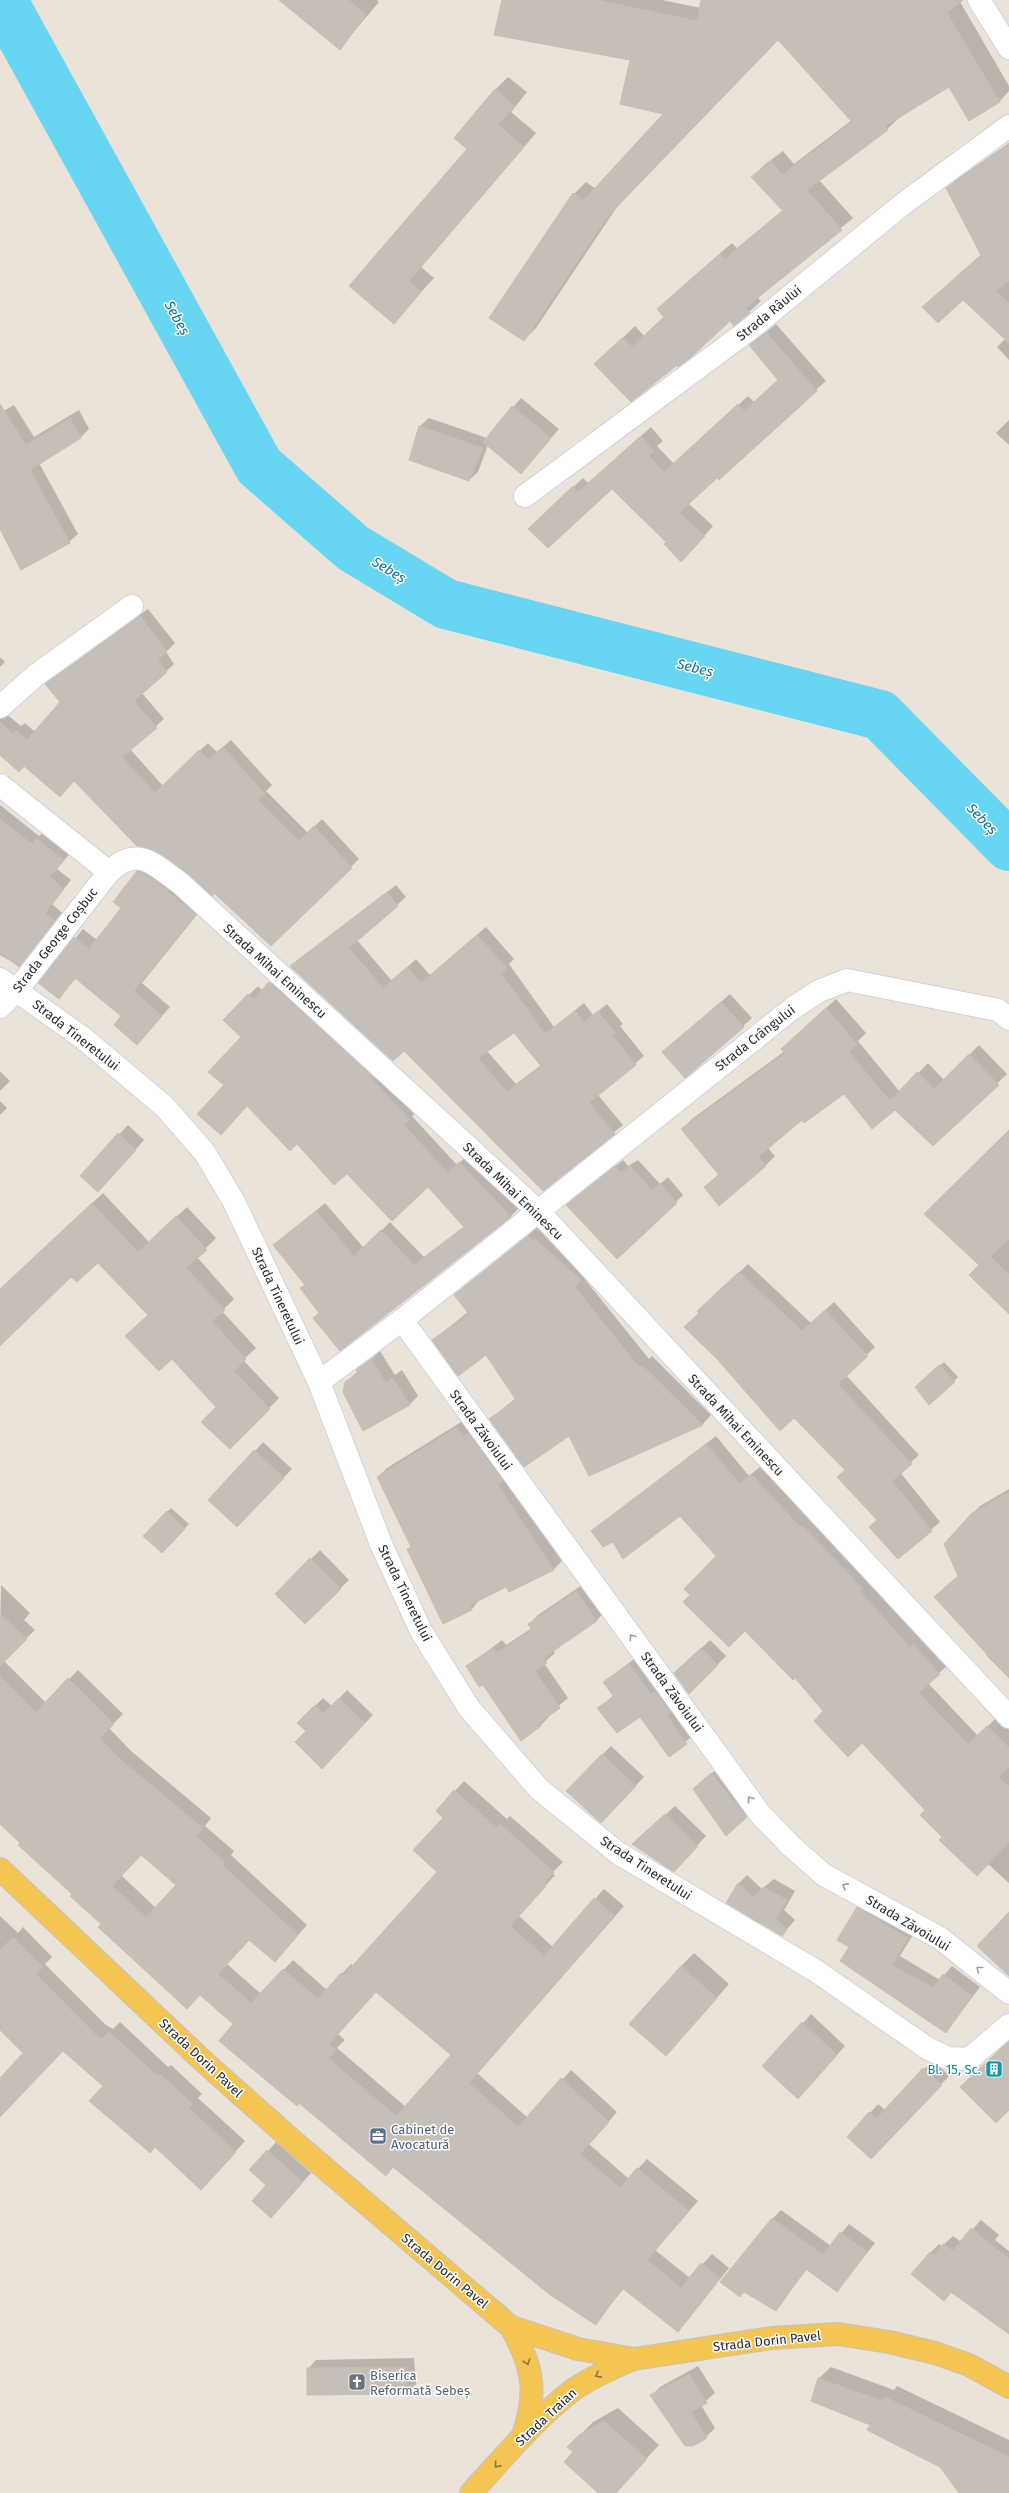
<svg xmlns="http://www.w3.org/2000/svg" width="1009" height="2493" font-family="'Fira Sans',sans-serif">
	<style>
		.shadow { fill: #0003; fill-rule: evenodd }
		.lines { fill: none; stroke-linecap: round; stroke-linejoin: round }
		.river { stroke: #66d6f2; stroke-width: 50 }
		.building { fill: #c6bfb8; stroke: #c6beb2; fill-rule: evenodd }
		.minor-casing { stroke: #ced3e2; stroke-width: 24 }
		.primary-casing { stroke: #c3c3c3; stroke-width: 24 }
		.minor { stroke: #fff; stroke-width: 22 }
		.primary { stroke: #f5c553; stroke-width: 22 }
		.oneway { stroke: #9e9e9e }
		.oneway2 { stroke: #8e763e }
		.labels { text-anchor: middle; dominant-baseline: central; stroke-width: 3; stroke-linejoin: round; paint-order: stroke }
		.street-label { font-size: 13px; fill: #282828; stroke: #fff }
		.culture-label { font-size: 13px; fill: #0d838f; stroke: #fff; text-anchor: end }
		.service-label { font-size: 13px; fill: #4e5e75; stroke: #fff; text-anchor: start }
		.worship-label { font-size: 13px; fill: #5b616d; stroke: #fff; text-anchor: start }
		.water-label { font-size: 14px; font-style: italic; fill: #08729b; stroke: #fff }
	</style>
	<rect width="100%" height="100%" fill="#ebe2d8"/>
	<g class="shadow">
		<polygon points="281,0 377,0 379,2 340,48"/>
		<polygon points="503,0 662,0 701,8 702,0 959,0 1009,86 1009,91 1000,101 969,120 949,86 899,118 887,129 819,180 853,218 757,297 761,301 749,312 730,320 688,358 607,353 635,326 644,336 665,316 658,309 670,297 732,243 737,248 783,210 753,177 764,165 783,151 794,164 852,120 779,39 619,204 536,328 524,340 491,317 574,194 586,182 596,189 665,113 632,59"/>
		<polygon points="508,77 527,92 511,112 536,133 421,267 434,278 394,322 351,285 468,149 495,90"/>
		<polygon points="1009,143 1009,360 997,347 1006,338 981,255 947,188 956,180"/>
		<polygon points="776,324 826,381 688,503 713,526 691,551 667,542 612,488 539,519 583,478 588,483 651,427 663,441 657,446 674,464 748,396 754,402 779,380 751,345"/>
		<polygon points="521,398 559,429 521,473 488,445 478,472 469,480 411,460 420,426 429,418 487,438"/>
		<polygon points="14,405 34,437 79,410 89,429 81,437 39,463 78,534 69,542 0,527 0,413"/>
		<polygon points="1009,420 1009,445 996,433"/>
		<polygon points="148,609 175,643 166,652 174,664 142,693 164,719 130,749 163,786 208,743 217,752 231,740 272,785 266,791 308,833 322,819 359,859 271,945 215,892 74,780 24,765 0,754 0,709 21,726 25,723 35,732 62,702 46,684"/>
		<polygon points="0,657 5,662 0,667"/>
		<polygon points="0,805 39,836 45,831 71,852 57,869 71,880 52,904 62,913 19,966 0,955"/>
		<polygon points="145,864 204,906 142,983 170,1007 145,1035 77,977 59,998 40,983 83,929 97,940 123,908 137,872"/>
		<path d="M396,885L406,897L357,940L392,981L416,959L430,975L486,927L514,959L509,964L554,1027L584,1003L593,1015L607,1004L623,1024L620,1026L644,1056L598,1095L623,1125L543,1190L404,1050L291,966ZM514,1032L541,1065L516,1084L487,1051Z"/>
		<polygon points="279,974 418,1110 412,1116 457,1165 469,1154 519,1208 510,1217 320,1313 301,1289 305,1284 275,1245 325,1203 364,1248 390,1222 424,1257 465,1226 428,1186 347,1172 297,1143 247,1105 226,1085 242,1037 224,1020 258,986 263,991"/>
		<polygon points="730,994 752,1018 743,1026 663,1052"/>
		<polygon points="836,999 866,1033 858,1041 900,1092 928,1063 944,1080 979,1045 1007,1074 933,1145 895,1109 844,1092 802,1119 768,1148 775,1156 765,1166 705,1187 719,1174 682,1129 692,1119 785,1051 792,1039"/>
		<polygon points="0,1071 10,1081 0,1091"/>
		<polygon points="0,1101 7,1108 0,1115"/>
		<polygon points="128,1125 144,1140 107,1182 81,1175"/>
		<polygon points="1009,1131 1009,1312 980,1265"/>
		<polygon points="623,1160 628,1166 638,1160 660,1184 668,1177 683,1195 676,1202 567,1205"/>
		<polygon points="103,1193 149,1242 187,1207 216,1238 197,1257 234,1299 222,1311 256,1348 243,1360 279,1398 230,1448 217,1407 149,1315 98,1262 71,1276 0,1345 0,1290"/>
		<polygon points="538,1227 543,1233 545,1231 590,1270 583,1277 649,1359 652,1356 711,1415 702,1425 569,1435 490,1419 516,1398 486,1354 433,1340 468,1312 455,1295"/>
		<polygon points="748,1264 811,1323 834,1302 875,1347 846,1375 919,1455 900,1472 940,1522 899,1557 878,1519 846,1470 700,1313 707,1303"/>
		<polygon points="380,1351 395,1375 402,1370 418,1396 410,1404 346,1382"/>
		<polygon points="944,1362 958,1377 930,1404 920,1383"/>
		<polygon points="466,1419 562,1561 554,1569 510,1591 507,1586 480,1599 472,1609 443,1622 408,1549 411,1546 378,1477 387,1468"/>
		<polygon points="716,1436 749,1476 761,1466 920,1638 923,1635 949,1664 928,1683 978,1736 997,1717 1009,1730 1009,1883 988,1864 943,1837 926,1810 862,1742 825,1711 795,1676 745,1630 691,1595 717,1556 680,1515 613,1541 592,1531"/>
		<polygon points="263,1442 292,1469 245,1517 255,1451"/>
		<polygon points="1009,1489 1009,1678 986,1655 987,1653 959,1575 971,1515 980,1506"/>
		<polygon points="171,1508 189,1524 162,1552 145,1536"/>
		<polygon points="320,1550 349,1580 305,1623 276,1594"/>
		<polygon points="585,1583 605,1612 596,1621 553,1650 555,1653 544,1663 568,1698 548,1715 549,1717 540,1726 483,1684 467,1667 502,1640 506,1645 532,1628 529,1624 538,1615"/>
		<polygon points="1,1585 30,1613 24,1620 35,1630 11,1653 0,1643"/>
		<polygon points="710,1640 726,1656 689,1693 684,1665"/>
		<polygon points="638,1656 695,1734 669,1755 640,1715 599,1708 614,1695 604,1682"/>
		<path d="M0,1657L46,1703L78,1670L123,1714L109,1728L131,1751L211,1818L205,1826L234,1851L231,1855L307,1925L275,1961L250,1939L227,1964L261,1994L293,1960L327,1990L351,1964L353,1966L439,1872L444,1817L455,1791L464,1781L507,1819L510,1816L563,1862L552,1873L555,1875L519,1916L553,1947L604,1889L624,1906L477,2073L528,2118L571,2070L617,2112L589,2144L629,2179L647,2159L698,2201L655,2250L690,2278L712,2254L729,2268L687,2321L678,2330L624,2288L596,2323L549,2293L394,2166L386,2174L235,2024L200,1994L102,1924L0,1822ZM141,1854L177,1885L156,1908L121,1875ZM376,1991L453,2055L406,2107L337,2048L345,2040L338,2034Z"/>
		<polygon points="347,1690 373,1715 322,1767 307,1731 298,1723 323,1698 332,1706"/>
		<polygon points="611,1746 644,1777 609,1813 602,1755"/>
		<polygon points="721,1765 755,1807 746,1816 703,1781"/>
		<polygon points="675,1806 706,1836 682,1862 642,1836"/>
		<polygon points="747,1875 762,1889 774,1879 795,1891 784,1910 795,1920 782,1935 728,1903 739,1883"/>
		<polygon points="866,1899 916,1930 900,1956 940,1980 952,1966 980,1987 946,2032 850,1946 857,1908"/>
		<polygon points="0,1916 18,1933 23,1927 52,1957 45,1964 106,2025 113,2029 120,2022 168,2067 171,2065 202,2094 198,2098 245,2141 211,2178 64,2050 0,2114 0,2079 25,2053 0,2028"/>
		<polygon points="694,1953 729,1984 679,2041 681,1966"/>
		<polygon points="811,2014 845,2046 807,2088 803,2023"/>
		<polygon points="933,2060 949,2076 880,2149 870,2113 878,2104 885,2110"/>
		<polygon points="276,2142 311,2173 280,2208 267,2185 268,2151"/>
		<polygon points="781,2210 831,2246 849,2224 875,2243 837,2291 807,2269 775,2310 772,2219"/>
		<polygon points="981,2220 999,2235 995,2240 1009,2251 1009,2332 952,2292 944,2299 930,2253 939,2244 942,2246 953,2236 961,2242"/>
		<polygon points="414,2358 416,2384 407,2393 308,2394 308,2369 316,2360"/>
		<polygon points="698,2366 715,2393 701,2405 715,2428 706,2437 693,2445 651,2396 660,2387"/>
		<polygon points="831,2367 894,2390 897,2386 1009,2440 1009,2493 960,2493 940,2467 872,2424 812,2400 819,2378"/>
		<polygon points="618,2408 659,2445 615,2493 600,2493 574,2452 580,2435 593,2422"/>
	</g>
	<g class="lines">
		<polyline class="river" points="2,0 259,466 353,548 446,604 880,715 1009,846"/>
	</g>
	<g class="building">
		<polygon points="279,0 348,0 366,15 340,50"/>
		<polygon points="502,0 597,0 697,21 701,0 963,0 947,13 1000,102 969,121 949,87 885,126 888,130 807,190 842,230 745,308 750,313 742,319 734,326 730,321 689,359 678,367 677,365 631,402 594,364 623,337 632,347 664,317 657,309 720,254 725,259 783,211 751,177 771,161 782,175 852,122 778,40 608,216 524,341 489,318 573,193 584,200 663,114 620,104 630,60 494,35"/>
		<polygon points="495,89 514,106 498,125 524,147 409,281 421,292 394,324 349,286 467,149 454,138"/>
		<polygon points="1009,144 1009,281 995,291 1009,303 1009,343 963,300 938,323 922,307 981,255 946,188"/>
		<polygon points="766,332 817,391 719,480 717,478 679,513 705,536 681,562 664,544 666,542 612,489 548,548 528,529 573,486 578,492 641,436 654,451 649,456 664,472 738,404 744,411 778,380 749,345"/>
		<polygon points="0,404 26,445 70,418 81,438 30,470 70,543 21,570 0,529"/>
		<polygon points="512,406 551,438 521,474 483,442"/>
		<polygon points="419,426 483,448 469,481 409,460"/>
		<polygon points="140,616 167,652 158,660 167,672 134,701 157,728 122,757 155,793 199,750 209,760 223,747 265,794 258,800 299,841 314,826 352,868 271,946 214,893 212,896 187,873 160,854 137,846 74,781 60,797 24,766 19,772 0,755 0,722 13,734 16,730 27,740 60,702 45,684"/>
		<polygon points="0,819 32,844 36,838 64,860 50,877 64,889 45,913 55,921 19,967 0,952"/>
		<polygon points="137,871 154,880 196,915 134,991 162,1016 137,1045 114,1025 121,1016 75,978 59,999 38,983 74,937 89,949 121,908 113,902"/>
		<path d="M387,892L398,906L349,948L383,988L407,967L421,983L477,935L507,968L501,973L545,1034L575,1011L584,1022L598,1011L615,1033L612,1035L636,1065L589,1103L615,1134L543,1191L404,1051L393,1061L290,966ZM514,1033L541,1066L507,1092L478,1058Z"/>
		<polygon points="269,982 374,1077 372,1079 410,1120 404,1125 448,1173 459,1162 511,1217 340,1351 313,1318 319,1313 300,1288 305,1285 273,1245 316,1211 354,1256 381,1230 414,1265 464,1227 428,1187 392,1221 347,1174 334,1185 297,1144 290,1151 247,1106 221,1135 197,1114 224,1085 208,1072 241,1037 223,1020 248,994 254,999"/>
		<polygon points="721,1002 744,1027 685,1078 662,1052"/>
		<polygon points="826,1008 857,1044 849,1052 890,1101 917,1072 934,1089 969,1054 999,1085 933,1146 895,1110 872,1129 844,1094 804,1123 802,1120 758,1157 766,1166 719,1206 704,1187 719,1175 681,1129 785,1053 781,1049"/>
		<polygon points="1009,1130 1009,1239 990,1256 1009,1275 1009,1314 969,1275 979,1265 924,1214"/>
		<polygon points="118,1133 136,1150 98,1192 80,1176"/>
		<polygon points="615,1166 621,1173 630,1166 652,1190 660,1183 677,1203 617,1259 566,1205"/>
		<polygon points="92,1203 138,1252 176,1216 207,1250 186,1268 225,1310 212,1321 246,1359 234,1371 270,1409 230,1449 201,1422 216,1407 172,1359 159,1371 125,1336 148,1315 98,1263 77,1282 71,1277 0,1346 0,1289"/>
		<polygon points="528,1236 533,1242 535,1239 581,1280 575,1287 639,1367 642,1365 703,1425 589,1476 569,1436 524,1467 489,1419 516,1400 486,1355 458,1376 432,1340 469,1314 454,1295"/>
		<polygon points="739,1272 802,1331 825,1310 868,1356 838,1384 912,1464 892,1481 932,1531 898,1559 869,1527 877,1520 837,1477 845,1470 794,1418 780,1431 717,1359 684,1327 699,1313 697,1311"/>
		<polygon points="371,1359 386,1383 393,1378 410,1405 363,1431 343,1392 345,1382 359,1373 356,1370"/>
		<polygon points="939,1365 955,1382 929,1405 915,1387"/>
		<polygon points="457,1427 463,1437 468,1433 503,1481 498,1485 554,1570 509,1592 506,1587 470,1605 472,1610 443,1624 407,1549 411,1547 377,1477"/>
		<polygon points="706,1444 740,1484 751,1474 801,1528 803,1526 832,1556 863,1589 860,1591 910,1647 913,1644 940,1674 919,1693 968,1744 987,1726 1009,1748 1009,1767 998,1777 1009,1786 1009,1842 977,1876 939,1840 942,1837 920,1815 925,1810 862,1743 848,1757 814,1721 823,1711 795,1678 793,1680 745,1631 729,1647 683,1602 690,1595 684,1589 716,1556 680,1516 623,1559 613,1542 603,1547 591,1531"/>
		<polygon points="254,1450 284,1478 237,1527 208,1500"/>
		<polygon points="1009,1492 1009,1678 934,1597 958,1576 944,1544 971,1514"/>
		<polygon points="167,1511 185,1529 162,1553 143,1536"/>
		<polygon points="310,1558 341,1589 305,1624 275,1594"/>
		<polygon points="576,1591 597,1621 543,1658 547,1663 535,1671 560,1708 539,1723 541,1726 521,1741 483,1685 479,1687 466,1666 493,1648 497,1653 532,1630 528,1624"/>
		<polygon points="0,1614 27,1639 0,1666"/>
		<polygon points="701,1648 718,1665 689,1694 674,1673"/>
		<polygon points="629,1664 651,1694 655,1691 671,1712 667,1716 687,1744 669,1757 640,1717 617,1733 597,1708 614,1697 603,1682"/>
		<path d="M0,1676L36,1712L68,1678L114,1724L100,1738L121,1760L203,1828L196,1836L225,1862L222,1865L298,1935L275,1962L249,1940L218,1974L251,2003L283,1969L318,1999L341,1973L344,1975L437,1872L413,1850L443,1818L436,1811L454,1790L497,1828L500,1824L554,1872L544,1883L546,1886L510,1926L544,1956L594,1898L615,1916L469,2083L518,2127L561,2078L609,2122L580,2154L620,2188L637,2168L689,2211L647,2260L681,2288L701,2263L720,2278L678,2332L622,2288L596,2325L549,2294L393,2167L386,2176L299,2103L297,2106L219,2041L233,2024L200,1995L187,2009L98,1927L101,1924L70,1896L72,1894L18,1845L20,1843L0,1824ZM141,1855L176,1885L146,1917L112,1886ZM376,1992L451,2055L396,2116L328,2058L336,2050L329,2044Z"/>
		<polygon points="339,1698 365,1723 322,1769 295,1742 306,1731 297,1723 315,1705 323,1714"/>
		<polygon points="602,1754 636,1786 601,1823 566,1791"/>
		<polygon points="711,1773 747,1817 726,1836 693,1789"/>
		<polygon points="665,1814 698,1846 674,1872 632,1844"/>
		<polygon points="738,1883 753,1897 764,1887 787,1900 776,1919 787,1929 782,1936 726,1903"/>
		<polygon points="857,1907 908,1938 892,1965 933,1988 943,1974 972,1996 946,2033 840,1961 849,1947 837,1940"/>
		<polygon points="1009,1912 1009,1976 977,1946"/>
		<polygon points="13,1937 43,1967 36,1974 96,2035 102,2039 109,2032 158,2076 160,2074 193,2104 189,2108 236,2152 201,2190 155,2147 150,2153 148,2151 89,2101 103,2086 63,2051 0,2117 0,2078 23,2053 0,2030 0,1950"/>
		<polygon points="681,1966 717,1998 666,2056 629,2024"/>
		<polygon points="802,2022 837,2055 798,2099 762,2066"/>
		<polygon points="1009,2041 1009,2110 996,2123 960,2087"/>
		<polygon points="923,2068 942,2085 871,2159 847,2137 869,2112 876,2119"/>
		<polygon points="267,2150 303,2182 271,2218 252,2201 266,2185 249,2170"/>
		<polygon points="772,2218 823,2255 840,2232 867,2252 837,2292 806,2269 776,2311 744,2292 740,2297 720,2282"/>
		<polygon points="971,2228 1009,2259 1009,2334 951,2292 944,2301 911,2274 930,2252 934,2255 943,2244 953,2251"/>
		<polygon points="406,2367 407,2394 307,2395 307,2368"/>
		<polygon points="689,2374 707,2403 691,2412 707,2438 693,2446 685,2446 650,2395"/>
		<polygon points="818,2378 883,2401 885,2397 1009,2457 1009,2493 959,2493 940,2467 867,2430 870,2425 811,2401"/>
		<polygon points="604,2421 647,2459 616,2493 598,2493 564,2462 573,2452 567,2447 579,2435"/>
	</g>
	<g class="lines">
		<defs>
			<g id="minor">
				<polyline points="979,0 1009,48"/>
				<polyline points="525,496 750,329 903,204 1009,126"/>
				<polyline points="0,707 36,675 132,606"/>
				<path d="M0,785L109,872C138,845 153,864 180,883L538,1211L1009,1717"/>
				<polyline points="0,979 83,1038 165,1107 205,1153 234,1202 319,1382 381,1544 421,1631 469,1708 539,1789 618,1853 816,1971 927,2048 948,2058 969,2059 1009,2025"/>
				<polyline points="0,1007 17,990 109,872"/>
				<polyline points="402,1320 761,1815 791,1846 824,1875 940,1938 1009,1993"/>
				<polyline points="319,1382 402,1320 793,1008 819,991 847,980 998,1010 1009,1019"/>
			</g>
			<g id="primary">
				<polyline points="0,1869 202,2060 293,2141 511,2327 578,2349 634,2359 772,2338 838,2334 889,2342 935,2353 969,2365 1009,2387"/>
				<path d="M511,2327C533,2367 538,2391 523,2435"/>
				<path d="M471,2493C503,2458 535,2419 573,2390C591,2377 613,2368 633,2359"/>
			</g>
		</defs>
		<use href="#minor" class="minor-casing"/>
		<use href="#primary" class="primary-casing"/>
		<use href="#minor" class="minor"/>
		<use href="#primary" class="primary"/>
	</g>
	<defs><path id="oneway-chevron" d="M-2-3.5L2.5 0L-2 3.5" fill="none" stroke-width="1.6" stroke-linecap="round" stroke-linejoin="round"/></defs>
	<g class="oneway">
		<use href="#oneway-chevron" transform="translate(632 1637) rotate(-126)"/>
		<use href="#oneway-chevron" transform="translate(750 1799) rotate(-126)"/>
		<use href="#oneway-chevron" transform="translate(845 1886) rotate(-151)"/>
		<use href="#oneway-chevron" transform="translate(979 1969) rotate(-141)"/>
	</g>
	<g class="oneway2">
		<use href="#oneway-chevron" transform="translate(527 2362) rotate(72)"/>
		<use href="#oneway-chevron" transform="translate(598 2375) rotate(152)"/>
		<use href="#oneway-chevron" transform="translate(497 2465) rotate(132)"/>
	</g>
	<defs>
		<symbol id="building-square" viewBox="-11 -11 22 22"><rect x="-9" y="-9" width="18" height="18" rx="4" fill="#0f9aa8" stroke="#fff"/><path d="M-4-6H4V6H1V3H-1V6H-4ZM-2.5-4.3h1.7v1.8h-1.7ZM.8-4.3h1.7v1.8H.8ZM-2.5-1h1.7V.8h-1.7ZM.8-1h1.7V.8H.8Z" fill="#fff"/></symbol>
		<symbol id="office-square" viewBox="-11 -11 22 22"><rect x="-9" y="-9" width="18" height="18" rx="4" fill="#5c6f8a" stroke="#fff"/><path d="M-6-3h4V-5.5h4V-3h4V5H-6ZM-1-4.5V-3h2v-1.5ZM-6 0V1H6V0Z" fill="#fff"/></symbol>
		<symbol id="church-square" viewBox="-11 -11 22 22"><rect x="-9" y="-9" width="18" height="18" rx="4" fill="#6b7280" stroke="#fff"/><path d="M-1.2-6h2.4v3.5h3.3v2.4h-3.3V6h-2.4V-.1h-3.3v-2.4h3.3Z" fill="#fff"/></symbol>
	</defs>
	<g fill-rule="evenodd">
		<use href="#building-square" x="984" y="2059" width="20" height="20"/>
		<use href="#office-square" x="368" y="2126" width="20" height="20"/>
		<use href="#church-square" x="347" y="2372" width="20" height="20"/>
	</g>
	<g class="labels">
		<g class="street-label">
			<text transform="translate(769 313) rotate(-39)">Strada Râului</text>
			<text transform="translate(55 940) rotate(-52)">Strada George Coșbuc</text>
			<text transform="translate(275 971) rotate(42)">Strada Mihai Eminescu</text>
			<text transform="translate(76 1035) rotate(38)">Strada Tineretului</text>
			<text transform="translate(755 1038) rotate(-38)">Strada Crângului</text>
			<text transform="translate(513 1191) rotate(44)">Strada Mihai Eminescu</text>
			<text transform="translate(278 1296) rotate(65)">Strada Tineretului</text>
			<text transform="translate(736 1425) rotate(47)">Strada Mihai Eminescu</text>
			<text transform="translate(481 1430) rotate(54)">Strada Zăvoiului</text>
			<text transform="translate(405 1593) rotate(64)">Strada Tineretului</text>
			<text transform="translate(672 1692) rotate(54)">Strada Zăvoiului</text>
			<text transform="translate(646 1868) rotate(33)">Strada Tineretului</text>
			<text transform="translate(908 1923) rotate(31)">Strada Zăvoiului</text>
			<text transform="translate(201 2058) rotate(43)">Strada Dorin Pavel</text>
			<text transform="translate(445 2271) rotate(40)">Strada Dorin Pavel</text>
			<text transform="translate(767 2341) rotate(-6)">Strada Dorin Pavel</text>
			<text transform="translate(546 2417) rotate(-43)">Strada Traian</text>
		</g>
		<g class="culture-label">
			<text x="981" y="2069">Bl. 15, Sc.</text>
		</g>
		<g class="service-label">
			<text x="391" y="2129">Cabinet de<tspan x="391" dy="15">Avocatură</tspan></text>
		</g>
		<g class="worship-label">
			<text x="370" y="2375">Biserica<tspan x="370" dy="15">Reformată Sebeș</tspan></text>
		</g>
		<g class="water-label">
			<text transform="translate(177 318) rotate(61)">Sebeș</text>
			<text transform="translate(389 570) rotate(31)">Sebeș</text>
			<text transform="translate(695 668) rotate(14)">Sebeș</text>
			<text transform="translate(982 819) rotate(46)">Sebeș</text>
		</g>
	</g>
</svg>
